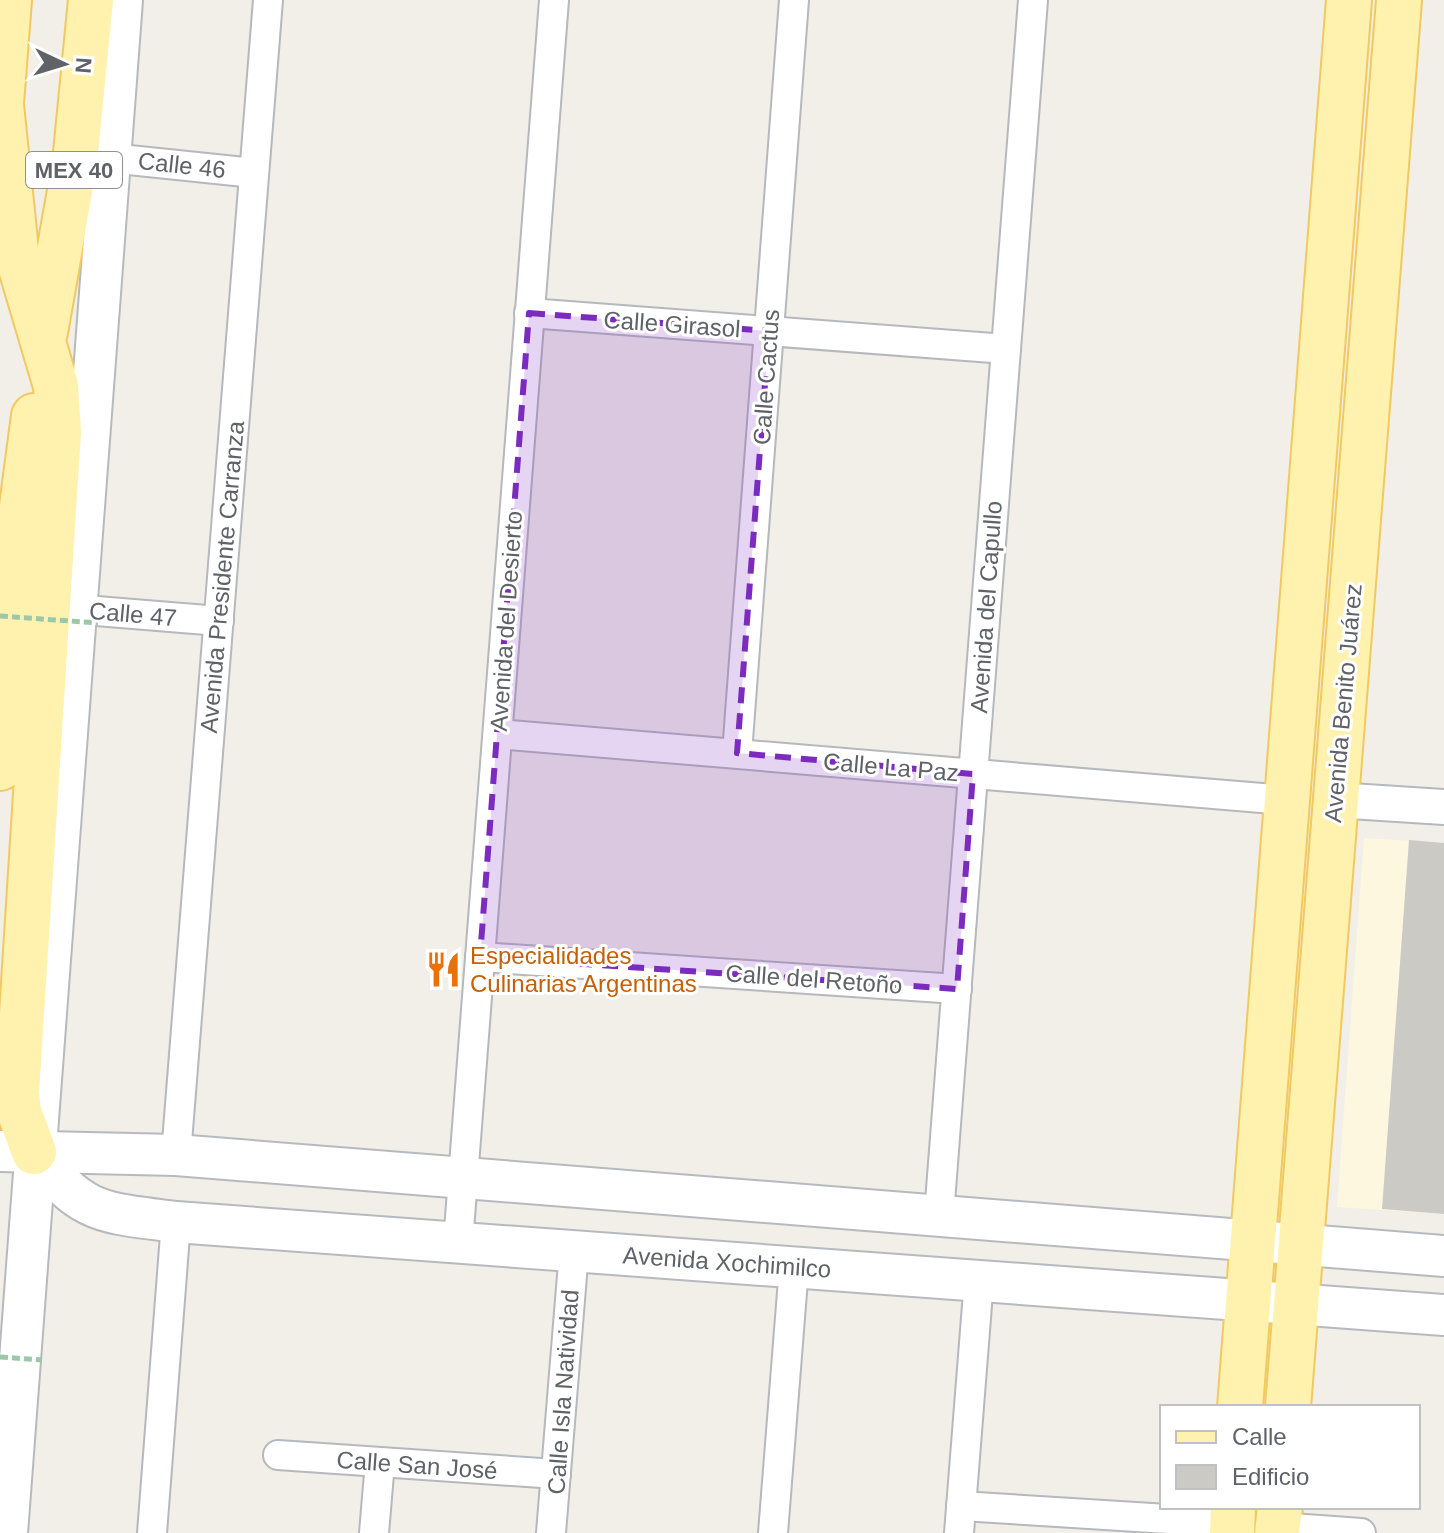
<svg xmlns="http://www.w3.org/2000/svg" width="1444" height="1533" font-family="Helvetica,sans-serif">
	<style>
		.commercial { fill: #fef7e0 }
		.building { fill: #cccac5 }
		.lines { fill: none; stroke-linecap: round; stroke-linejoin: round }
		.minor-casing { stroke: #b5b8bc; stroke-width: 32 }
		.tertiary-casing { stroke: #b5b8bc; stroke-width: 38 }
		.secondary-casing { stroke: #b6babf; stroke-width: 44 }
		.primary-casing { stroke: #f2c960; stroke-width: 48 }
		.minor { stroke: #fff; stroke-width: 28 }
		.tertiary { stroke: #fff; stroke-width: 34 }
		.secondary { stroke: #fff; stroke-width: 40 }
		.primary { stroke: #fff2af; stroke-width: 44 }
		.path-bridge { stroke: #9cc7a9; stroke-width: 5; stroke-dasharray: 8 4; stroke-linecap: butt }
		.marked { fill: #7b2cbf; fill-opacity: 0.2; stroke: #7b2cbf; stroke-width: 6; stroke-dasharray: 16 10; stroke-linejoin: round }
		.labels { text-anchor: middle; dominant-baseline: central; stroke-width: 6; stroke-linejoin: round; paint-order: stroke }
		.shield { fill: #fff; stroke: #8f9295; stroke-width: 2 }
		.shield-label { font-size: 22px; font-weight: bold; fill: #5f6368 }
		.street-label { font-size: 24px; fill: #5f6368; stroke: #fff }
		.food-label { font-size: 24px; fill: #c56008; stroke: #fff; text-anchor: start }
	</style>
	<rect width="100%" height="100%" fill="#f1efe8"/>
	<polygon class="commercial" points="1364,838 1444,843 1444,1214 1337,1207"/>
	<polygon class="building" points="1409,840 1444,843 1444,1214 1382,1209"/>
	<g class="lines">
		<defs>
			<g id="minor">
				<polyline points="110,158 254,173"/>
				<polyline points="529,313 1006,349"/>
				<polyline points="60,608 219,621"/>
				<polyline points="498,734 1285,800"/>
				<polyline points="737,753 794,0"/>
				<polyline points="480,957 957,989"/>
				<polyline points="176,1155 268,0"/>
				<polyline points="939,1215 1033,0"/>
				<polyline points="458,1243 554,0"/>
				<polyline points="278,1455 556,1474"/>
				<polyline points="961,1506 1232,1523"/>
				<polyline points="1278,1527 1361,1533"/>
				<polyline points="152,1533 176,1222"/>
				<polyline points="374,1533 380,1462"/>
				<polyline points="551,1533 574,1251"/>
				<polyline points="773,1533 794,1267"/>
				<polyline points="959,1533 979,1280"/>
			</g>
			<polyline id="tertiary" points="1335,800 1444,807"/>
			<g id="secondary">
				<polyline points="0,1151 176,1155 1444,1256"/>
				<path d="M34,1152C83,1215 100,1212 176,1222L1444,1315"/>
				<polyline points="7,1533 122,0"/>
			</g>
			<g id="primary">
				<polyline points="1,105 16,251 56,386 59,432 17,1093 19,1111 34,1152"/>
				<polyline points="0,116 9,0"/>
				<polyline points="45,332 75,163 91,0"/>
				<polyline points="0,768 21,514 34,416"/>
				<polyline points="1240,1407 1349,0"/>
				<polyline points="1288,1407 1399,0"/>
				<polyline points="1232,1533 1233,1507"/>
				<polyline points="1277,1533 1280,1507"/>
			</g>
		</defs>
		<use href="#minor" class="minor-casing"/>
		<use href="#tertiary" class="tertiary-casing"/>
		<use href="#secondary" class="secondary-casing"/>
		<use href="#primary" class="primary-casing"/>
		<use href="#minor" class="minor"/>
		<use href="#tertiary" class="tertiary"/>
		<use href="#secondary" class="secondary"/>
		<use href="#primary" class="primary"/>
		<g class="path-bridge">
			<polyline points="0,616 98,623"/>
			<polyline points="0,1357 42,1360"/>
		</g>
	</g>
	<path class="marked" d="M529,313L769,331L737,753L973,774L957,989L480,957Z"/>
	<defs>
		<symbol id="restaurant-bare" viewBox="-9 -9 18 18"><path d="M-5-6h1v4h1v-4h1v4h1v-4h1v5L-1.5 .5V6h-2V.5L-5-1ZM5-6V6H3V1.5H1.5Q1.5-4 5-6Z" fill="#e8710a" stroke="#fff" stroke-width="2.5" paint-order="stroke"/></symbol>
	</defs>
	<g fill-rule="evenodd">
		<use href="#restaurant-bare" x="418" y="944" width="51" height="51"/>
	</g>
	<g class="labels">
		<rect class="shield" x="26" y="152" width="96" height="36" rx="6"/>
		<g class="shield-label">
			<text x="74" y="170">MEX 40</text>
		</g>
		<g class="street-label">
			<text transform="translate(182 165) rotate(6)">Calle 46</text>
			<text transform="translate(672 324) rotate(4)">Calle Girasol</text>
			<text transform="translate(766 377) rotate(-86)">Calle Cactus</text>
			<text transform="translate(222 577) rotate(-85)">Avenida Presidente Carranza</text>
			<text transform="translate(986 607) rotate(-86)">Avenida del Capullo</text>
			<text transform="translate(133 614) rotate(5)">Calle 47</text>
			<text transform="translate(506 621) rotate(-86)">Avenida del Desierto</text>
			<text transform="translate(1343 703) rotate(-85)">Avenida Benito Juárez</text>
			<text transform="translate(891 767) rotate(5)">Calle La Paz</text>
			<text transform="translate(814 979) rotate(4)">Calle del Retoño</text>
			<text transform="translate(727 1262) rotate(4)">Avenida Xochimilco</text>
			<text transform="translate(563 1392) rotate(-86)">Calle Isla Natividad</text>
			<text transform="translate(417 1465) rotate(4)">Calle San José</text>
		</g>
		<g class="food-label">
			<text x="470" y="955">Especialidades<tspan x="470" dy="28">Culinarias Argentinas</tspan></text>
		</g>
	</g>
	<rect x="1160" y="1405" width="260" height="104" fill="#ffffff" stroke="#bfc1c3" stroke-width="2"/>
	<rect x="1176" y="1431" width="40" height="12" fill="#fff2af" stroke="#bfc1c3" stroke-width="2"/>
	<text x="1232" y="1445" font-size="24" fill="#5f6368">Calle</text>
	<rect x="1176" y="1465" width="40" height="24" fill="#cccac5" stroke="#bfc1c3" stroke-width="2"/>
	<text x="1232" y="1485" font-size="24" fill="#5f6368">Edificio</text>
	<g transform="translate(64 64) rotate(94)" stroke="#ffffff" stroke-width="6" paint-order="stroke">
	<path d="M0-6L14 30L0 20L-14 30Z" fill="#5f6368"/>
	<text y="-12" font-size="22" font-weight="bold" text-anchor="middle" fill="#5f6368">N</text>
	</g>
</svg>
